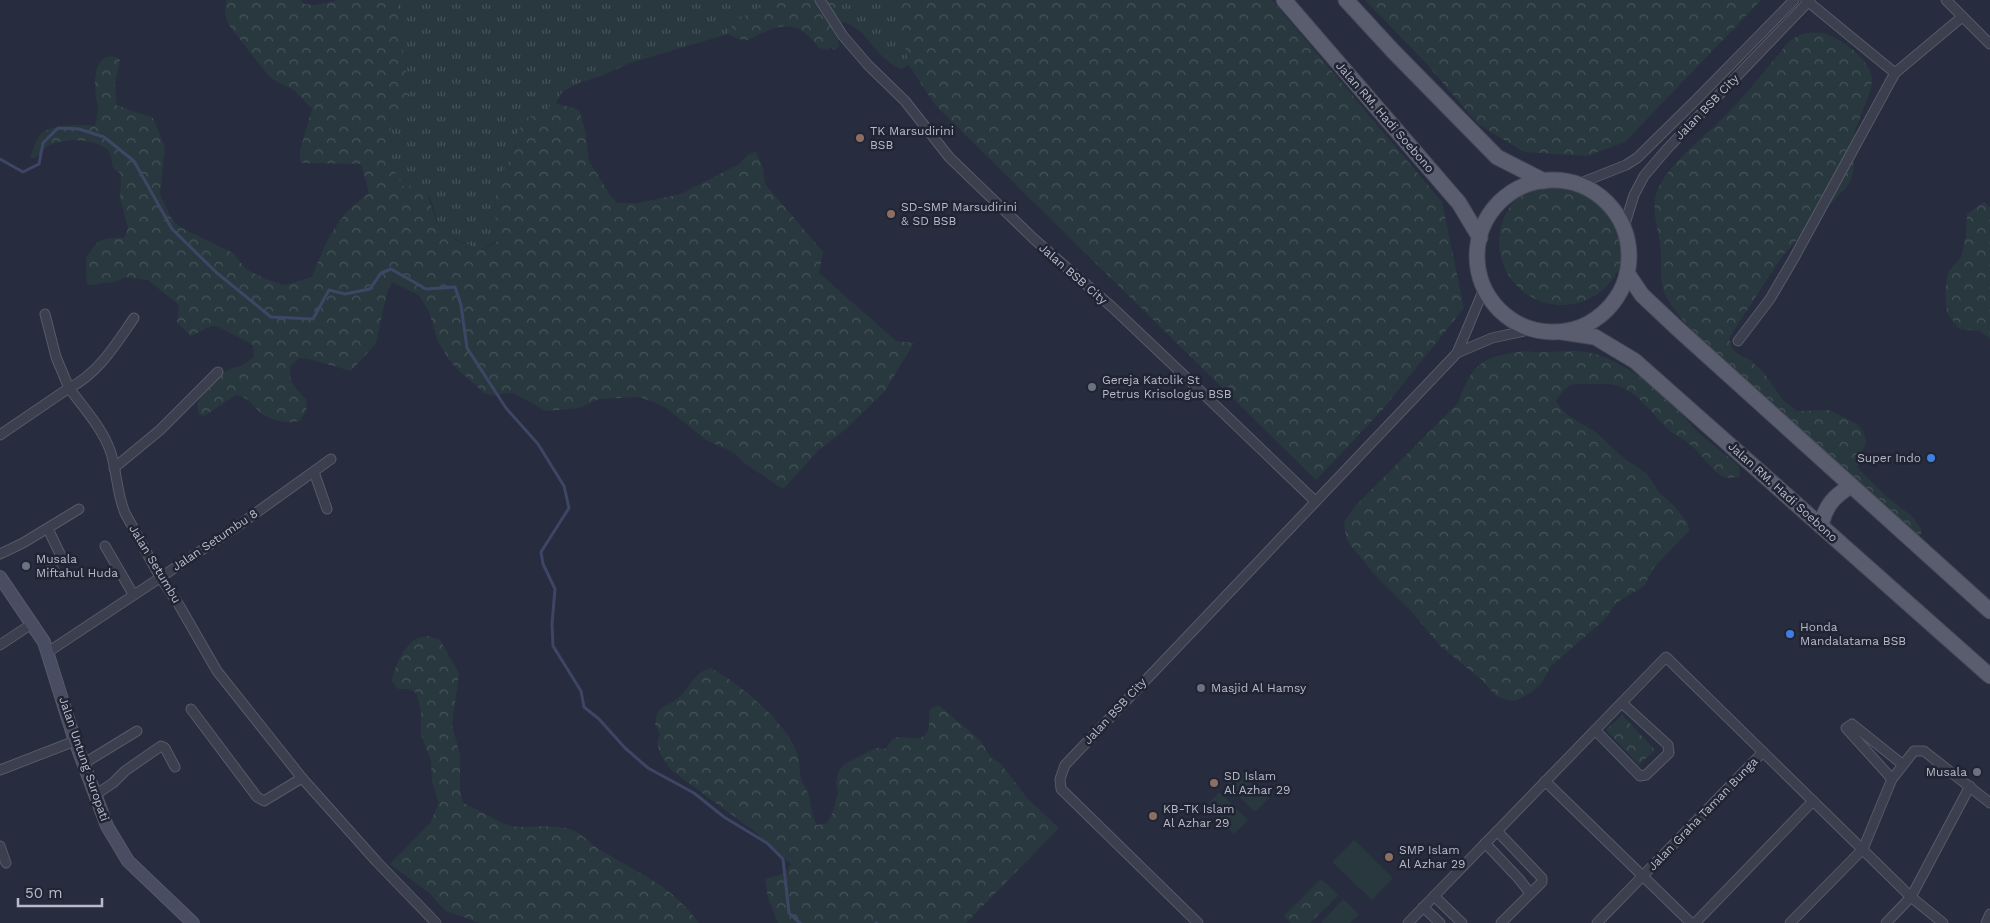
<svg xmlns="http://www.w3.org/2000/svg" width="1990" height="923" font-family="'Work Sans',sans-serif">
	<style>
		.grass { fill: url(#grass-tufts) }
		.forest { fill: url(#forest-crowns) }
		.garden { fill: #29383f }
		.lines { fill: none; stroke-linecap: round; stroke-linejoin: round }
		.stream { stroke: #3e4665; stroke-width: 3 }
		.street-casing { stroke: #565a69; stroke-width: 11 }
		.secondary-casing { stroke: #565a69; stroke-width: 14 }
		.primary-casing { stroke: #444857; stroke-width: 17 }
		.street { stroke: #3b3f4e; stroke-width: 9 }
		.secondary { stroke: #494d61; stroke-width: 12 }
		.primary { stroke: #595d6e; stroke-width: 15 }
		.education-dot { fill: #8d6e63; stroke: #202433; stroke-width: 2 }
		.worship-dot { fill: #6b7280; stroke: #202433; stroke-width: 2 }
		.shop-dot { fill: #3f7fe0; stroke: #202433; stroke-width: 2 }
		.labels { text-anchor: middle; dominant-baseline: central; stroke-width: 5; stroke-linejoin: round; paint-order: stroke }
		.street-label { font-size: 12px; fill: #b7bac9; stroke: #202433 }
		.poi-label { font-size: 12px; fill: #b7bac9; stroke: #202433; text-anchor: start }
	</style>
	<defs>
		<pattern id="grass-tufts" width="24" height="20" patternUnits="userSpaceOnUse" patternTransform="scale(1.25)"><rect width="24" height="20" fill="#29383f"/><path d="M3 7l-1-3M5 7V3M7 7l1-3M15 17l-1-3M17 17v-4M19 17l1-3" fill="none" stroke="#465359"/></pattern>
		<pattern id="forest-crowns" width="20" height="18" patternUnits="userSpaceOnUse" patternTransform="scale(1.25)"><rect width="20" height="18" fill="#29383f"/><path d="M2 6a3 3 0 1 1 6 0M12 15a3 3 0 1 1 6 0" fill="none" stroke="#465359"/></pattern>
	</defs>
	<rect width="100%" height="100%" fill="#272c3e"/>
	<g class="grass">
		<polygon points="401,0 764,0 763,5 750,14 735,19 728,34 630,63 601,76 579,83 562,92 556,103 526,120 516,138 515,149 496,185 495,217 501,227 503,237 485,248 476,248 447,235 440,228 430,197 402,186 388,158 386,148 387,137 409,92 397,5"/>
		<path d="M840,0H897V10L909,65L901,69C883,62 874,46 862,33C857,29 850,25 845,22L835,26Z"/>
	</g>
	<g class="forest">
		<path d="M226,0H301L304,4L314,5L340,0H401L397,5L409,92L387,137L386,148L388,158L402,186L423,185C430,198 434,219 441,229C446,237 477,251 486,248C492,246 498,240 503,237L501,227L495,217L496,185L515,149L516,137L520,128L526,120L556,103L579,110L585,130L589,161L610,195L617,203H638L681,194L739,164L749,154L756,152L763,169L765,184L823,252L819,273L896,341L914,343L885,391L846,429L819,450L783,489L741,461L735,453L706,440L665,407L640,397L599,399L579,408L546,411L515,394L504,393L494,396L484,393L456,368L450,361L438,342L429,312L419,295L392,282L387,293L376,343L351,371L309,359L299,358L291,365C287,382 295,388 307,400L306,411L300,421C287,424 272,421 261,413C251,405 251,398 236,395L204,416L199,414L197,404C204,392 214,378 226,371C237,366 246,366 254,356L253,345L217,326H211L191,336L177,322L179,305L148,280L125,277L115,282L87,285L86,258C90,254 92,248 96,244C102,237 115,238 124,238L128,228L120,199L121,174L113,168L110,152C98,138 62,137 47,147C42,150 39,155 35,158H30C33,151 35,142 39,136C47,124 81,124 95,126C96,121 98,115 98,110C99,106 96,102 96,98C94,83 93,52 116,57L120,60L115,84L116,105L153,118L165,147L160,194L172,220L180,227L233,253L246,269L265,279L285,285L312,277C326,241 336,217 369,193L361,164L300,163V151L312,109L294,90L275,81L267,74L228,24L225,13Z"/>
		<path d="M764,0H840L835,26L839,47L834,50L831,47L827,50L819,48C804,27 789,21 765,32C759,34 752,39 747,40C740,40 734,37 728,34L735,19L750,14L763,5Z"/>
		<polygon points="897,0 1272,0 1442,202 1464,308 1382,410 1316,480 935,105 909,65 897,10"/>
		<polygon points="1365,0 1761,0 1625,142 1587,156 1524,152 1478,124 1425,62"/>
		<path d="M1806,33C1813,33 1823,32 1829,35C1845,42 1873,62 1872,81C1870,98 1858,119 1854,136C1849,156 1859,165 1848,185L1783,255L1729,338L1732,348L1740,356L1749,359L1764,373L1782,399L1797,411L1829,410L1857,424L1863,431L1866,441L1857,467L1887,497L1913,517L1922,531L1920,536H1915L1705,344C1692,328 1673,313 1665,294C1659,281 1662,266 1661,252C1660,234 1651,213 1656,195C1664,166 1703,139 1723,118C1746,95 1767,68 1788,43L1797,36Z"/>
		<circle cx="1562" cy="242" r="63"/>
		<polygon points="1984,202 1990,207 1990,339 1979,331 1959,329 1947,313 1945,292 1948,272 1961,257 1966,236 1967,214"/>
		<path d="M1526,351C1548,355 1570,348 1591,353C1621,360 1656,387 1677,409C1683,414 1687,421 1692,426C1706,441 1724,452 1739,466L1740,476C1734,478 1729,479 1722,476C1711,470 1704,457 1695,449C1688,441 1678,437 1670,431C1653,416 1642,396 1621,387C1612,383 1601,384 1591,384C1572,383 1567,384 1556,401L1561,409L1569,416L1597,433L1621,456L1647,474L1659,492L1674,506L1688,523L1689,531L1654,567L1644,586L1616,603L1605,619L1551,666L1541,684L1533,691L1515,701L1506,700L1496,696L1482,680L1440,646L1412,612L1374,574L1348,542L1345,532L1344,522L1356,505L1458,403C1472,362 1484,356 1526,351Z"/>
		<path d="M429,636L440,640L459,673L452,725L460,755V791L463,802C469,807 476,808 482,812C494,819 506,827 521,827C537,827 559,824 574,831C584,835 592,846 602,851C641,875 670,884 699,923H480L446,911L429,893L390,864L430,823L439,803L432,782L431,761L421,734V713L417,693L408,689H398L392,681C394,668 404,644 418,638C421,636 426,637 429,636Z"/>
		<path d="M711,668C740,684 789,724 798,756C800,763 799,772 801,779C804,785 807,790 809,796C812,807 811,815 817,825L827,823L832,814L838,793L836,783L838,772L844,764L876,748L886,749C888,746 890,741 893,739C903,732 921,747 928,730C930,725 929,716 929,710L938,705L980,740L991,758L1000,763L1028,799L1059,828L966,923H778L768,898L765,879L785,873L791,864L754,831L671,770L660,753L657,743L660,733L655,724C656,720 656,715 658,712C662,706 668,705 674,701C690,691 692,672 711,668Z"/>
		<polygon points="1622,715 1655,750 1639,765 1606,730"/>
		<polygon points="1321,879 1338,895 1310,923 1291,923 1284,916"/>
	</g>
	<g class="garden">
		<polygon points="1240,770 1269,798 1255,812 1226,784"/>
		<polygon points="1219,792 1248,820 1234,834 1206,806"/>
		<polygon points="1354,840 1393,878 1372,900 1332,862"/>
		<polygon points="1343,899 1359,914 1350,923 1321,923"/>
	</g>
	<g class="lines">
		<g class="stream">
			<polyline points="0,159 23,172 39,164 43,143 58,128 79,129 104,137 134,161 172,229 217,273 271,317 313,319 329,290 345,294 370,289 381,273 391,269 426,289 455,287 461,305 467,348 506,408 538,444 564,486 569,508 541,552 543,564 555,589 552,624 553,646 581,691 584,707 599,719 625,748 648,768 694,793 724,817 767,843 783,859 789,913 800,923"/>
			<polyline points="876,923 877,923"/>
		</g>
		<defs>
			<g id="street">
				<polyline points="820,0 843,36 868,65 905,101 949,157 1034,239 1112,307 1191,382 1315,501"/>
				<polyline points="1806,0 1895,73 1962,17"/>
				<polyline points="1946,0 1990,44"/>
				<polyline points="1578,184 1626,165 1637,158 1697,99 1794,0"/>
				<polyline points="1624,227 1634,195 1644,176 1667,149 1810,0"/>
				<path d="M134,318C116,344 98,374 69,388C84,408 103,429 111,453C117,473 117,494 125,513L160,577L179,605L217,671L302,778L377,862L436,923"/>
				<polyline points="1738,341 1770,299 1794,258 1895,73"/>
				<polyline points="1457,353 1484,289"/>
				<polyline points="0,435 69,388 56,357 45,314"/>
				<polyline points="114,468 160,430 218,372"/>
				<polyline points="314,472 327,509"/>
				<polyline points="48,529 61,556 52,564 52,568 57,574"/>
				<polyline points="105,546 133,594"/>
				<polyline points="0,554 23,543 79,509"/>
				<polyline points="0,645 33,623"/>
				<polyline points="48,652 235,528 331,459"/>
				<polyline points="191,709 257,797 264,801 302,778"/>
				<polyline points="1595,730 1640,776 1646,775 1669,753 1668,745 1622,703"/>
				<polyline points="83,764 137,731"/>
				<polyline points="0,770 75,741"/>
				<polyline points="1892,779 1846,728 1852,724 1902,764"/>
				<polyline points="1545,781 1691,923"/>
				<polyline points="95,795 113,783 125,771 161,746 165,748 175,767"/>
				<polyline points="1497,831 1542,878 1542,882 1501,923"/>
				<polyline points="1485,843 1519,879 1530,893"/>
				<polyline points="0,846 6,863"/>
				<polyline points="1434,896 1462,923"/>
				<polyline points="1423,907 1440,923"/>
				<polyline points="1198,923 1061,789 1060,779 1065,765 1457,353 1492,338 1533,329"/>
				<polyline points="1408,923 1666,657 1911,897 1943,923"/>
				<polyline points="1597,923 1763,752"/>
				<polyline points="1695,923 1813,801"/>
				<polyline points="1790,923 1863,849 1892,779 1914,751 1924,751 1990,803"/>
				<polyline points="1886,923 1911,897 1970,786"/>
				<polyline points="1986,923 1990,914"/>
			</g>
			<polyline id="secondary" points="0,577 44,642 75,741 107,826 128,861 193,923"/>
			<g id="primary">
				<polyline points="1284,0 1459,203 1480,238"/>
				<polyline points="1346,0 1393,51 1497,157 1544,181"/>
				<circle cx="1553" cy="256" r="76"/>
				<polyline points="1627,273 1642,295 1677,328 1990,611"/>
				<polyline points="1562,332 1595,337 1635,361 1990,676"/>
				<path d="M1821,526C1825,506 1834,496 1851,486"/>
			</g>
		</defs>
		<use href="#street" class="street-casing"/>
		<use href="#secondary" class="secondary-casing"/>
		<use href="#primary" class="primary-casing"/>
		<use href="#street" class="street"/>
		<use href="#secondary" class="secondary"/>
		<use href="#primary" class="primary"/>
	</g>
	<g class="education-dot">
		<circle cx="860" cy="138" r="5"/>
		<circle cx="891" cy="214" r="5"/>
		<circle cx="1214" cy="783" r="5"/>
		<circle cx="1153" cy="816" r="5"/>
		<circle cx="1389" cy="857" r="5"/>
	</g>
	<g class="worship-dot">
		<circle cx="1092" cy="387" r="5"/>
		<circle cx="26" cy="566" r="5"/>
		<circle cx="1201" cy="688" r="5"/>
		<circle cx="1977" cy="772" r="5"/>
	</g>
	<g class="shop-dot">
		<circle cx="1931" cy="458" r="5"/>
		<circle cx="1790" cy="634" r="5"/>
	</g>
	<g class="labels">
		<g class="street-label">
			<text transform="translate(1707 107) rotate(-46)">Jalan BSB City</text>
			<text transform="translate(1385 117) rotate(49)">Jalan RM. Hadi Soebono</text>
			<text transform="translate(1073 274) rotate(41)">Jalan BSB City</text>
			<text transform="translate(1783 492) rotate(42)">Jalan RM. Hadi Soebono</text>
			<text transform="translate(215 540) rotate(-34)">Jalan Setumbu 8</text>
			<text transform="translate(155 564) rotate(59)">Jalan Setumbu</text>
			<text transform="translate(1115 711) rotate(-47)">Jalan BSB City</text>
			<text transform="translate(84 759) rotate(71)">Jalan Untung Suropati</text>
			<text transform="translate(1703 814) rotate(-46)">Jalan Graha Taman Bunga</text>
		</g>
		<g class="poi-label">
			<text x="870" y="131">TK Marsudirini<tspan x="870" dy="14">BSB</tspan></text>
			<text x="901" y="207">SD-SMP Marsudirini<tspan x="901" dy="14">&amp; SD BSB</tspan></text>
			<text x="1102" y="380">Gereja Katolik St<tspan x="1102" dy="14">Petrus Krisologus BSB</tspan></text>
			<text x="1921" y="458" text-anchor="end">Super Indo</text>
			<text x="36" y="559">Musala<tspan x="36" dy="14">Miftahul Huda</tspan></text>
			<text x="1800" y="627">Honda<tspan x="1800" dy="14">Mandalatama BSB</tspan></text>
			<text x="1211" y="688">Masjid Al Hamsy</text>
			<text x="1967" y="772" text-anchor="end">Musala</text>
			<text x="1224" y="776">SD Islam<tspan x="1224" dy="14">Al Azhar 29</tspan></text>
			<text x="1163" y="809">KB-TK Islam<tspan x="1163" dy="14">Al Azhar 29</tspan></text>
			<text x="1399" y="850">SMP Islam<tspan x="1399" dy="14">Al Azhar 29</tspan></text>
		</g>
	</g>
	<path d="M18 898v8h84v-8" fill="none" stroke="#b7bac9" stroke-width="2.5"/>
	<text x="25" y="898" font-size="15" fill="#b7bac9" stroke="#202433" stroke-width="4" paint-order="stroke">50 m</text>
</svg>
